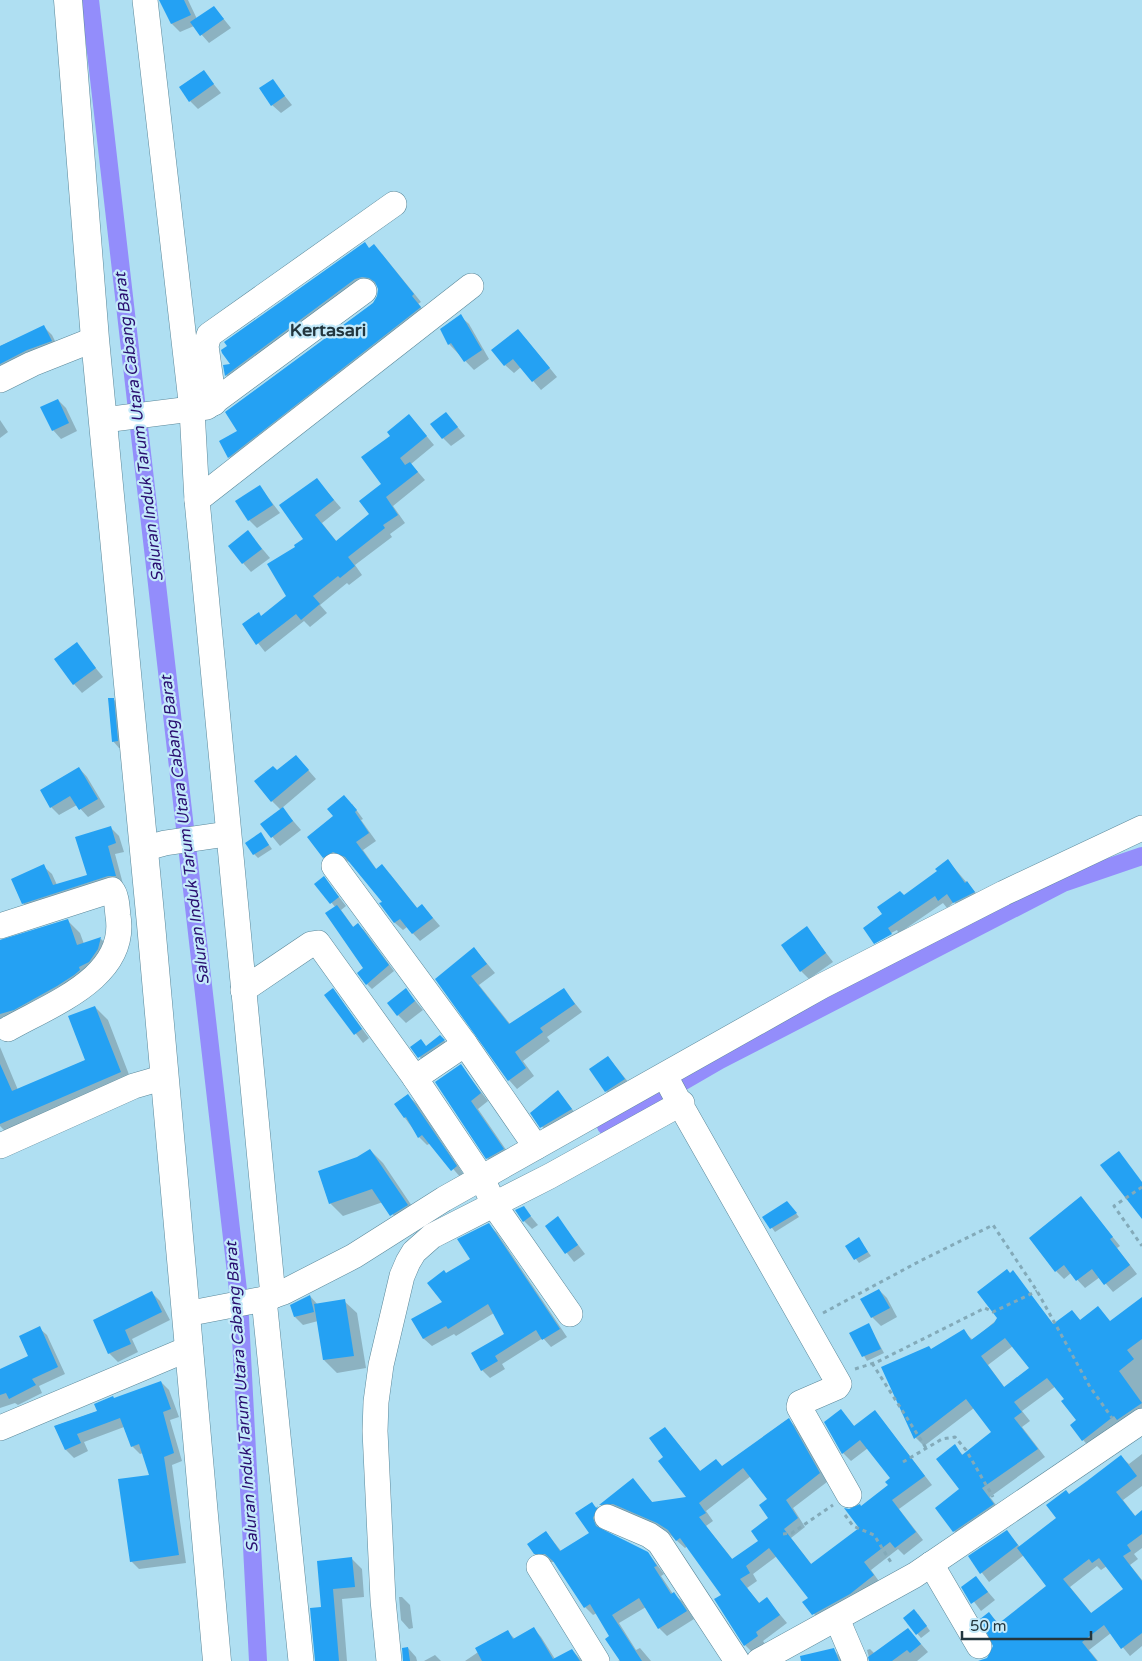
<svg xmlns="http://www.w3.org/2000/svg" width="1142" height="1661" font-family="'Varela Round',sans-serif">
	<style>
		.shadow { fill: #0003; fill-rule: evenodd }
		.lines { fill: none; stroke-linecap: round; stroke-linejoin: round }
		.canal { stroke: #938dfb; stroke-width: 18 }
		.building { fill: #24a1f3; fill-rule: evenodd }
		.minor-casing { stroke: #5b889a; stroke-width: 26 }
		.major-casing { stroke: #5b889a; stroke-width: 29 }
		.path { stroke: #83aab9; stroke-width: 3; stroke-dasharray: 4 4; stroke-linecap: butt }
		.minor { stroke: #fff; stroke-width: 25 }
		.major { stroke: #fff; stroke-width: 28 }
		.labels { text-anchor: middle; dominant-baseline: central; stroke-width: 4.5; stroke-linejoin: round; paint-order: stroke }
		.water-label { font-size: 16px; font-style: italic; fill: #290e70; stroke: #c4eafa }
		.quarter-label { font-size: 18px; font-weight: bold; fill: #23363e; stroke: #c4eafa }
	</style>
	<rect width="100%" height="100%" fill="#afdff2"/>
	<g class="shadow">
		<polygon points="162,0 188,0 197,19 214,7 231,28 209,43 194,26 180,32 172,24"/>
		<polygon points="203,71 221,93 198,109 190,101"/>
		<polygon points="272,80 292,105 281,113 272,105"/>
		<polygon points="370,249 382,254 421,302 418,304 428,315 237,465 229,457 239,432 373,303 379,297 378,285 370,284 234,383 226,375 225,366 232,365"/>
		<polygon points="460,316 469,324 489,359 474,370 449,344"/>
		<polygon points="44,327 52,335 59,349 0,377 0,346"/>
		<polygon points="526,339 557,377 541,390 521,367 514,373 505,365"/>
		<polygon points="58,400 66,408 77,431 61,439 53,430"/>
		<polygon points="446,413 465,436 451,446 443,438"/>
		<polygon points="409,415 434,445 411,464 425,480 393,506 405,523 390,534 392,537 355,565 362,575 349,585 347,583 320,605 327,613 310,627 304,621 265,652 243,624 262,617 287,596 297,548 305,539 317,480 341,508 322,523 337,542 371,514 383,484 392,436"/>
		<polygon points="0,420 8,432 0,438"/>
		<polygon points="260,487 280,513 257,528 249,520"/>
		<polygon points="248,532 270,558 251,572 243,563"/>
		<polygon points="76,644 103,677 82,693 74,684"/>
		<polygon points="113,699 120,705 124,747 119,748 113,741"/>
		<polygon points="296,756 316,779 282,808 301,830 280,846 262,824 281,810 272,801 277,771"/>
		<polygon points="79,768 87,777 105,807 88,817 77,805 59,815 51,807"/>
		<polygon points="352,804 363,819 361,820 376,841 363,850 377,870 390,874 418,909 422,905 440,926 420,941 407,927 403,930 395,923 381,904 383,902 352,863 341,859 331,865 324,857"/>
		<polygon points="111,828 119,836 124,852 115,854 123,884 32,912 23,903 43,866 52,874 57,885 88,876"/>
		<polygon points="264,838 272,849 258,858 254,854"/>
		<polygon points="948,861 982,900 962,910 954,902 947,908 943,903 895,936 882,951 876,944 898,932 897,930 874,942 904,896 939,872"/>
		<polygon points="324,878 346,906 341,910 354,928 358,925 364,930 394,971 372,989 367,984 365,969 336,908 316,884"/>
		<polygon points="68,921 80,933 84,944 101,939 113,951 0,1029 0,940"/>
		<polygon points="807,928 833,962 809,979 801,971"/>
		<polygon points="474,948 495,973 479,985 510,1024 564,990 582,1012 547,1037 550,1041 523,1061 534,1076 517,1089 509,1080 437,979"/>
		<polygon points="333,990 369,1038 363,1043 326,995"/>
		<polygon points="406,990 423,1010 406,1023 398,1015"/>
		<polygon points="95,1007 108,1020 133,1085 11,1137 0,1126 0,1047 18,1090 86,1060"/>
		<polygon points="444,1040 447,1045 423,1061 412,1047 427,1047"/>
		<polygon points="608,1057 633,1088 614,1099 606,1091"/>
		<polygon points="461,1066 488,1101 478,1109 511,1157 495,1166 487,1158 437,1082"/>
		<polygon points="558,1091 579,1118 550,1136 531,1113"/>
		<polygon points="408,1096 417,1104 464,1175 461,1178 431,1143 427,1145 419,1137 405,1118"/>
		<polygon points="370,1150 383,1163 420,1218 404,1228 383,1202 343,1216 330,1203 358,1159"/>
		<polygon points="1081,1198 1120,1246 1117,1248 1137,1274 1113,1292 1100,1277 1085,1288 1071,1273 1064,1279 1056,1271"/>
		<polygon points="523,1207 538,1225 532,1229 524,1221"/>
		<polygon points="791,1207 799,1217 775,1232 764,1217"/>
		<polygon points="558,1218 585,1254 574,1262 546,1226"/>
		<polygon points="489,1225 497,1233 567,1337 551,1347 543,1338 502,1364 505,1369 490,1378 482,1370 506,1334 494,1313 456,1336 454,1334 432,1346 424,1339 413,1320 444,1302 447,1275 471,1259"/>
		<polygon points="859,1239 871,1256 859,1263 847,1247"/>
		<path d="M1013,1272L1054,1325L1072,1311L1081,1321L1121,1335L1142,1338V1417L1091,1449L1071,1426L1078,1421L1056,1386L1022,1411L1030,1421L1022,1427L1045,1457L990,1497L1002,1513L962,1539L954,1531L961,1489L954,1446L964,1456L993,1433L974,1408L924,1446L916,1438L883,1367L932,1350L963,1331L973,1340L999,1318L1010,1274ZM1013,1346L1030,1368L1005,1388L988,1365Z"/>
		<polygon points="879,1290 887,1298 897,1317 881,1326 872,1317 862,1299"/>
		<polygon points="152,1293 160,1301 170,1320 132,1339 138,1352 118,1362 109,1353 94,1321"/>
		<polygon points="310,1296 318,1305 344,1301 357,1313 366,1368 337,1373 324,1360 318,1321 303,1325 295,1317"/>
		<polygon points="869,1325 884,1353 867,1361 851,1334"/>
		<polygon points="39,1328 47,1335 65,1374 39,1386 42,1393 18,1405 15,1403 0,1408 0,1371 30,1356"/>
		<polygon points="161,1382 169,1390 179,1417 170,1420 182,1461 172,1465 186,1563 139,1569 131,1561 151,1476 143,1453 140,1454 132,1446 124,1427 84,1442 88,1451 74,1458 66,1450 55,1426 98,1411 115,1399"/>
		<path d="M841,1411L855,1427L882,1420L932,1485L899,1509L923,1540L904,1555L898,1549L871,1570L881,1584L821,1622L804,1602L809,1598L777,1556L753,1574L757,1581L747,1588L760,1604L767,1599L787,1623L763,1641L765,1644L753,1653L745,1645L723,1595L688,1546L685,1548L666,1531L622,1511L608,1513L601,1505L633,1480L653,1503L688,1498L665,1457V1428L701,1472L723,1467L788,1419L796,1427L827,1482L793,1508L805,1527L791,1538L812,1565L861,1528V1507L890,1485L892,1478L868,1448L851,1461L843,1453ZM751,1476L769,1499L770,1518L760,1542L733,1560L706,1526L713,1521L706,1511Z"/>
		<path d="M1142,1454V1486L1123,1500L1136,1517L1142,1512V1548L1134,1554L1138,1559L1130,1565L1142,1580V1646L1130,1656L1111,1633L1089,1650L1098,1661H981L987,1659L995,1646L989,1613L999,1624L1048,1587L1024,1555L989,1582L970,1557L1007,1532L1020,1547L1058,1519L1069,1495L1121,1457L1129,1464ZM1097,1566L1101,1570L1107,1566L1125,1589L1092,1614L1070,1587Z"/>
		<polygon points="591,1503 605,1515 600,1527 601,1530 648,1553 664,1574 661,1576 673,1594 682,1601 694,1619 667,1636 659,1628 646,1607 619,1623 636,1650 640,1648 651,1661 618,1661 620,1660 611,1636 597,1613 593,1615 585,1607 555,1562 543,1562 534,1553 546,1532 561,1551 591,1534"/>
		<polygon points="351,1558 362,1569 364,1597 342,1599 347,1661 316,1661 322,1608 318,1562"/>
		<polygon points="975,1577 995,1600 981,1611 963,1587"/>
		<polygon points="399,1597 402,1597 410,1605 413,1628 409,1629 401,1620"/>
		<polygon points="918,1614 930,1631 921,1638 904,1618"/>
		<polygon points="534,1629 541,1637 555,1659 572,1650 582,1661 465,1661 508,1632 515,1639"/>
		<polygon points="908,1629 928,1652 917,1661 870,1661 867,1650 870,1649 875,1654"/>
		<polygon points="408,1648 416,1657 417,1661 403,1661 403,1649"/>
		<polygon points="833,1649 843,1661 802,1661"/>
		<polygon points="435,1655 441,1661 424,1661"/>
	</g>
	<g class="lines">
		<g class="canal">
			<polyline points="90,0 239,1299 258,1661"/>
			<polyline points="606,1126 720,1060 1063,883 1142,856"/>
		</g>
	</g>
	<g class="building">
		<polygon points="159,0 184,0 191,15 171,24"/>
		<polygon points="214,6 224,19 200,36 190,22"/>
		<polygon points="204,70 214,84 189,102 179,87"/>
		<polygon points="273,79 285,96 271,106 259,88"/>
		<polygon points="365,242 369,248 374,244 414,294 412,296 421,307 228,458 219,441 237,431 225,412 373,303 377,296 378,289 375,282 369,278 362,277 355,279 225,376 223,365 230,364 222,353 221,350 227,346 224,342"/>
		<polygon points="461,314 482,350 464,362 451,343 448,345 440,329"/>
		<polygon points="44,325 52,341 27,350 0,364 0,346"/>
		<polygon points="518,329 550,368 532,382 513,359 504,366 491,350"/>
		<polygon points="58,399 69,423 52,431 40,407"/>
		<polygon points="446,412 458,427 442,439 430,424"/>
		<polygon points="409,414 427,436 400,458 405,465 410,462 418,472 386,497 398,515 383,525 385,528 348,557 355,566 340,578 338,576 313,596 320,604 301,620 296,614 256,645 242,624 259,612 261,616 286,596 267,564 295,547 294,545 303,539 279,505 317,478 334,500 315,515 336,541 369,514 359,501 381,484 361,457 390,436 387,432"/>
		<polygon points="260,485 273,505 248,521 235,501"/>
		<polygon points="248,530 262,549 242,564 228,546"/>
		<polygon points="77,642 96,668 73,685 54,659"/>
		<polygon points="108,698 114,698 118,741 112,742"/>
		<polygon points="296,755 309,770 271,802 254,781 273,766 277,770"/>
		<polygon points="79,767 98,799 79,810 70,796 50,808 40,790"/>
		<polygon points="344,795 357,810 355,812 369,833 356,842 376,869 382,864 417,908 422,904 433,918 412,934 400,919 394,923 379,903 382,902 345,857 333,852 323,858 307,837 333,816 327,809"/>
		<polygon points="283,807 293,821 271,838 260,824"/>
		<polygon points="111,826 116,843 108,846 116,876 108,876 22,904 11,879 44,864 53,885 87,875 75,837"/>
		<polygon points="261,832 269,845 253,855 245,843"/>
		<polygon points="948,859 965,883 967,881 975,892 953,903 947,894 938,901 935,896 888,928 892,934 874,944 863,928 882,914 877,907 900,891 904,895 937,871 935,869"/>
		<polygon points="324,876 339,897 330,904 314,884"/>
		<polygon points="337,905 353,927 358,923 389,965 366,985 357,973 363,968 325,913"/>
		<polygon points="68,919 77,945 101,937 98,949 89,962 79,967 80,970 74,975 57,986 14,1010 0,1014 0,940"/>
		<polygon points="807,926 826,953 800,972 781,945"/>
		<polygon points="474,947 487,964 471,976 509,1024 564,988 575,1004 540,1028 543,1032 515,1052 526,1068 508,1081 435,979"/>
		<polygon points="333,988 362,1029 354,1035 324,995"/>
		<polygon points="406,988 415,1001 397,1016 387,1003"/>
		<polygon points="95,1006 121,1072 0,1124 0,1064 12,1091 85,1060 68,1016"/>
		<polygon points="440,1035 445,1040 418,1058 410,1047 421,1039 426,1046"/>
		<polygon points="608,1056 625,1079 605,1092 589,1069"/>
		<polygon points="461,1064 481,1093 471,1101 504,1149 486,1159 435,1082"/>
		<polygon points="558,1090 572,1109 540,1128 530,1113"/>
		<polygon points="408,1094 457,1166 451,1171 422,1135 418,1138 406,1117 404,1118 394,1104"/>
		<polygon points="370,1149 408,1205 390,1216 372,1189 329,1204 318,1171 357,1157"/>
		<polygon points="1119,1151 1142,1182 1142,1219 1100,1165"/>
		<polygon points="1081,1196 1113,1237 1110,1239 1130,1265 1104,1285 1092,1269 1076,1281 1064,1265 1055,1272 1029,1238"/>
		<polygon points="787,1201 797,1213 770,1229 762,1217"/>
		<polygon points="524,1206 531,1216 523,1222 515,1210"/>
		<polygon points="558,1216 578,1245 565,1254 545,1226"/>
		<polygon points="489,1223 560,1329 542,1340 536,1330 495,1356 498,1361 481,1371 471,1353 504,1334 488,1304 448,1329 446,1326 423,1339 411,1319 442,1302 427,1283 444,1270 446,1273 470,1259 457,1239"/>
		<polygon points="859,1237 868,1252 854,1260 845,1246"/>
		<path d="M1007,1269L1010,1273L1013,1270L1053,1324L1072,1310L1080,1320L1098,1306L1110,1321L1142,1297V1339L1127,1350L1134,1359L1119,1371L1142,1403L1117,1420L1114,1416L1082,1441L1070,1425L1076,1420L1061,1401L1064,1399L1047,1378L1014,1402L1022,1412L1014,1418L1038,1449L982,1488L994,1504L953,1532L935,1508L959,1489L936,1459L955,1444L962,1455L991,1432L966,1399L914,1439L881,1367L929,1346L931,1349L964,1329L971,1340L994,1323L997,1318L977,1292ZM1005,1338L1029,1368L1004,1387L981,1356Z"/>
		<polygon points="879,1289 890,1308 871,1318 860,1299"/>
		<polygon points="152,1291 162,1312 125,1330 131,1344 108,1354 93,1320"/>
		<polygon points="310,1295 314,1312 294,1317 290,1305"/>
		<polygon points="345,1299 354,1356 323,1360 314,1304"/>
		<polygon points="869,1323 881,1349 862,1357 849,1333"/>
		<polygon points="40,1326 58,1367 32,1379 36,1385 9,1399 6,1393 0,1395 0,1369 28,1356 19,1336"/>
		<polygon points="161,1381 171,1409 163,1412 174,1453 164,1457 179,1555 130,1562 118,1479 149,1475 139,1444 131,1447 120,1418 77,1434 81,1443 65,1450 54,1426 97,1411 94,1404 113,1396 114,1398"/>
		<path d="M841,1409L854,1426L875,1410L925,1476L892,1500L916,1532L895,1548L890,1542L864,1562L874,1575L850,1594L812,1615L802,1602L808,1598L769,1548L746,1566L750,1573L740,1579L759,1603L767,1597L780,1615L756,1632L758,1636L744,1646L714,1599L721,1595L680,1538L676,1541L668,1530L657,1523L613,1504L599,1505L633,1478L652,1502L686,1497L658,1461L663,1457L649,1438L665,1427L700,1471L716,1459L722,1466L789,1418L820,1473L786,1500L798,1518L784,1529L811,1564L859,1528L844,1508L849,1509L860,1504L861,1506L888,1485L885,1482L890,1478L860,1440L842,1454L824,1422ZM743,1468L767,1499L759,1505L768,1518L751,1531L758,1541L732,1559L699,1517L706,1513L699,1503Z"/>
		<path d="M1121,1455L1137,1476L1116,1492L1135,1516L1142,1510V1534L1127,1545L1131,1551L1123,1556L1142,1581V1633L1121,1649L1104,1625L1082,1642L1097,1661H978L987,1658L993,1646L980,1619L989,1612L998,1624L1046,1586L1017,1548L1056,1518L1046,1505L1066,1490L1069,1494L1087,1481ZM1099,1558L1123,1589L1091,1613L1063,1579L1089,1559L1092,1563Z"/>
		<polygon points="592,1502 596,1508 598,1506 593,1518 596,1526 648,1552 657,1566 654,1567 671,1594 674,1592 687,1611 658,1629 639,1598 612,1615 642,1661 620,1661 605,1639 609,1636 590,1604 584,1608 553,1561 545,1554 534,1554 527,1544 546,1531 560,1551 589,1533 575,1513"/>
		<polygon points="1007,1530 1018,1545 980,1574 968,1556"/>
		<polygon points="352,1557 355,1587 333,1589 339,1661 315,1661 310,1608 321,1607 317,1561"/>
		<polygon points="976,1576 988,1592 971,1604 961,1587"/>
		<polygon points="914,1609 927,1626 916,1635 903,1618"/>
		<polygon points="534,1627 553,1659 572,1649 580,1661 482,1661 475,1648 508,1630 513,1639"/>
		<polygon points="908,1628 921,1644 910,1653 907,1650 892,1661 869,1661 868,1657"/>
		<polygon points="408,1647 410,1661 403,1661 402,1648"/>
		<polygon points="834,1648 839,1661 801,1661 800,1656"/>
	</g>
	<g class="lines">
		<defs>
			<g id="minor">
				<polyline points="145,0 192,410 197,500 273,1296"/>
				<polyline points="0,380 32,364 95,339"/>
				<polyline points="214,403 206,346 209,335 394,204"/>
				<polyline points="104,420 207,407 364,291"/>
				<polyline points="197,500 471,286"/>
				<polyline points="143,849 165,843 227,834"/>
				<polyline points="334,866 465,1044 536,1147"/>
				<path d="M0,926L112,890C117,896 117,908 118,916C128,977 52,1004 8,1029"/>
				<polyline points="243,990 311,944 318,943 415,1078"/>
				<polyline points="465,1044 415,1078 482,1178 494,1205 570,1314"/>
				<polyline points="682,1103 680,1104 839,1384 837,1387 800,1403 799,1407 849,1495"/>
				<polyline points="0,1146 134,1086 165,1077"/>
				<polyline points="264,1299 301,1661"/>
				<polyline points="186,1314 264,1299 284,1292 354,1256 444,1199 822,986 1004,893 1142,828"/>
				<polyline points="0,1428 190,1348"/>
				<polyline points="607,1517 649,1535 659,1542 737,1661"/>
				<polyline points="931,1564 979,1646"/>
				<polyline points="539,1567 597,1661"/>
				<polyline points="837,1619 855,1661"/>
				<polyline points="389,1661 383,1600 375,1431 376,1402 381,1365 402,1276 408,1262 414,1252 432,1236 550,1176 680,1104 665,1076"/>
				<polyline points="759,1661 915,1575 1142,1421"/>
			</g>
			<polyline id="major" points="68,0 95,339 151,924 217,1661"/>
		</defs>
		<use href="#minor" class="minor-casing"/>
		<use href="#major" class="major-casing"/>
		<g class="path">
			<polyline points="1142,1187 1114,1206 1142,1246"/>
			<polyline points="823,1313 920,1261 993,1225 1037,1291 1090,1387 1112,1418"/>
			<polyline points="872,1363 926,1448"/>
			<polyline points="855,1369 877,1362 985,1308 993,1312 1037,1291"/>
			<polyline points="903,1462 942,1439 955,1437 966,1450 993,1497"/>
			<polyline points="845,1515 853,1526 874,1535 892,1564"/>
			<polyline points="783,1534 792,1533 833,1505"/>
		</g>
		<use href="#minor" class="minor"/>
		<use href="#major" class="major"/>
	</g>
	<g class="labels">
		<g class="water-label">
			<text transform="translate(139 427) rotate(-97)">Saluran Induk Tarum Utara Cabang Barat</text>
			<text transform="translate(185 830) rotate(-97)">Saluran Induk Tarum Utara Cabang Barat</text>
			<text transform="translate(242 1397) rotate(-94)">Saluran Induk Tarum Utara Cabang Barat</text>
		</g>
		<g class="quarter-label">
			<text x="328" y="330">Kertasari</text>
		</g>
	</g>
	<path d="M962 1631v8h129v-8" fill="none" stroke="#23363e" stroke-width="2.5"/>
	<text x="970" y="1631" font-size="15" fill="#23363e" stroke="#c4eafa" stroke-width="4" paint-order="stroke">50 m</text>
</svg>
